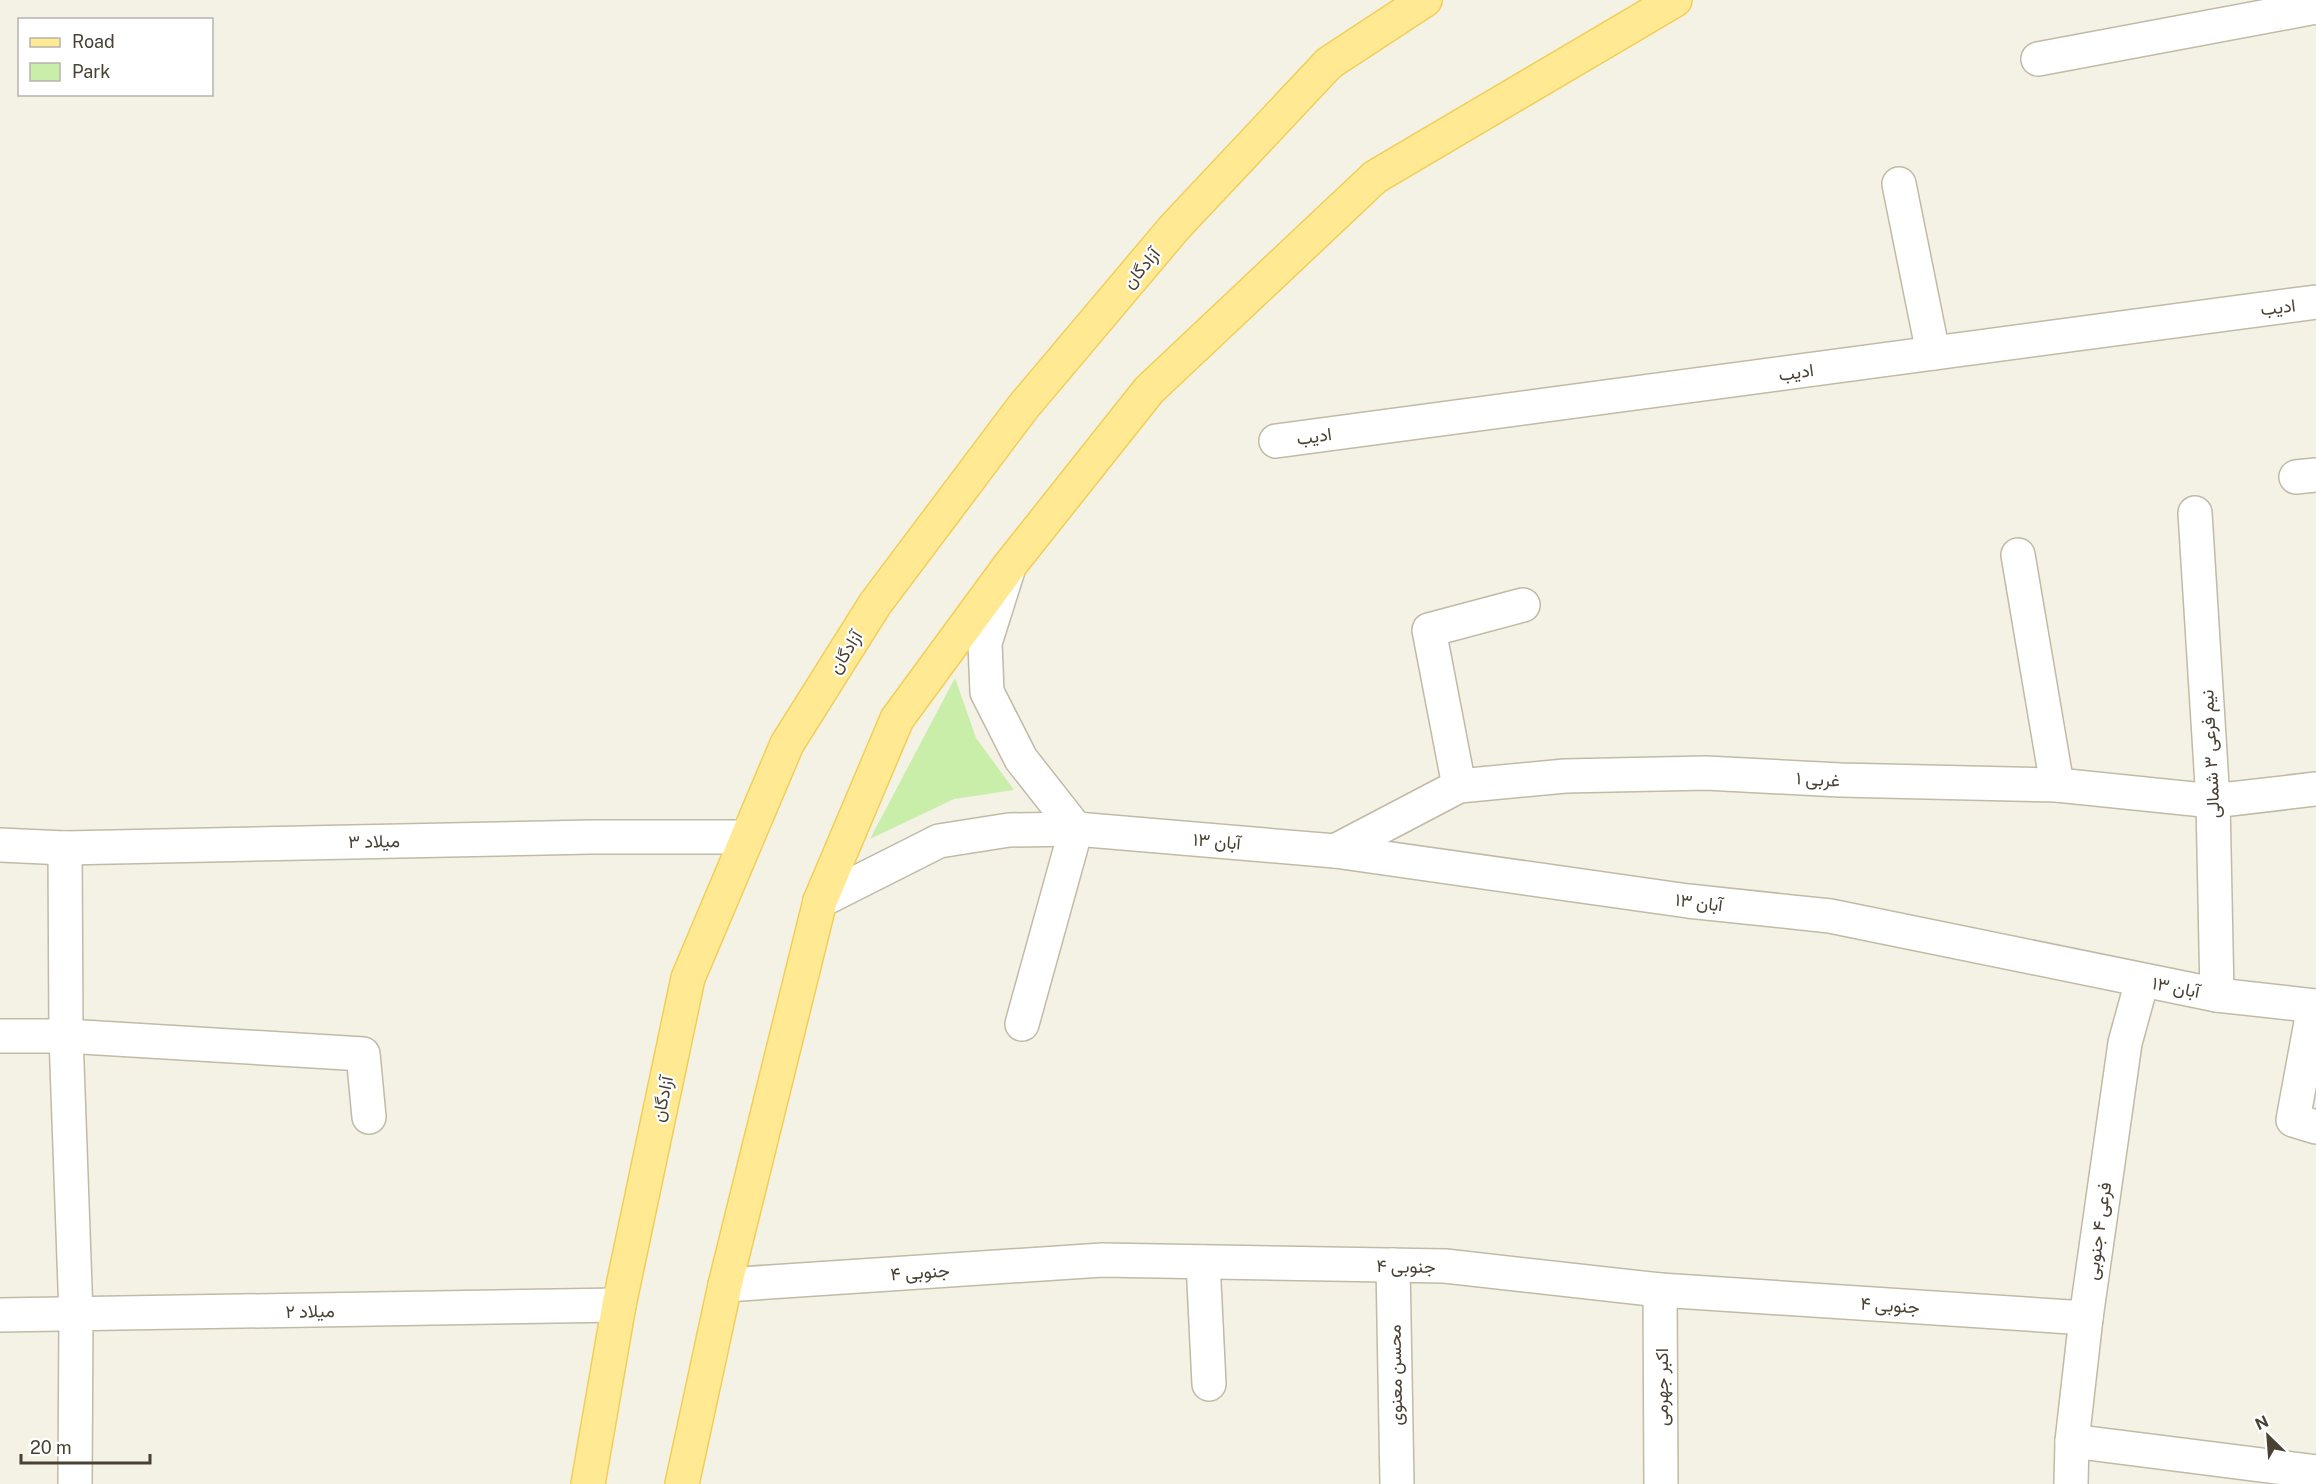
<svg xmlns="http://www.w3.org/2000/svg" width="2316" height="1484" font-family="'Public Sans',Vazirmatn,sans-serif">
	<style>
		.green { fill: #c9eea9 }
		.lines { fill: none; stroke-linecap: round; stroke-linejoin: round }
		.minor-casing { stroke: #c1baa6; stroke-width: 36 }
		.major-casing { stroke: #f1cf56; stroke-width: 36 }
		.minor { stroke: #fff; stroke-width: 33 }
		.major { stroke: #ffe993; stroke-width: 33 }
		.labels { text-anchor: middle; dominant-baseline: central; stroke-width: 4.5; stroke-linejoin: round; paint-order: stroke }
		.street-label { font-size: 18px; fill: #484134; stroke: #fff }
	</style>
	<rect width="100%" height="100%" fill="#f4f1e5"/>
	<polygon class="green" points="955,678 976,738 1014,790 954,799 870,839"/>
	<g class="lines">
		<defs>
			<g id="minor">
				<polyline points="2038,59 2316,7"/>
				<polyline points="1899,184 1933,353"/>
				<polyline points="1276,441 2316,302"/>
				<polyline points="2296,477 2316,475"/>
				<polyline points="2195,513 2213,801 2217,995"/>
				<polyline points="2018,555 2057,785"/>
				<polyline points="1008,570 985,643 987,692 1021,759 1076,829"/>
				<polyline points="1459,786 1429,630 1523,605"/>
				<polyline points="0,845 65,848 591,837 747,837"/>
				<polyline points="65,848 66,1036 76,1315 75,1484"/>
				<polyline points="1335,851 1459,786 1565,776 1706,773 1840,780 2057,785 2213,801 2316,789"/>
				<polyline points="820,901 939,841 1009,830 1076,829 1335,851 1688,901 1830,916 2217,995 2316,1006"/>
				<polyline points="2314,1006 2293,1120 2316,1127"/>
				<polyline points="1022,1024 1076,829"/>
				<polyline points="0,1036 66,1036 363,1054 369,1117"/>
				<polyline points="1203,1262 1209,1384"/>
				<polyline points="1393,1265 1397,1484"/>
				<polyline points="725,1285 1102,1260 1445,1266 1660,1290 2086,1318"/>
				<polyline points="1660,1290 1661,1484"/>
				<polyline points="0,1315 619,1305"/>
				<polyline points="2072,1441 2316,1472"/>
				<polyline points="2071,1484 2072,1441 2086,1318 2125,1043 2142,981"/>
			</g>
			<g id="major">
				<polyline points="588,1484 619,1305 688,978 787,744 875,604 1023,407 1174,228 1329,63 1425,0"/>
				<polyline points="682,1484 725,1285 820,901 897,719 1010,565 1149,390 1375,177 1675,0"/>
			</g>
		</defs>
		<use href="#minor" class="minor-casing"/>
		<use href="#major" class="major-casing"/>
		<use href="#minor" class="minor"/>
		<use href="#major" class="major"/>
	</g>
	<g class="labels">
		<g class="street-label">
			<text transform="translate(1141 268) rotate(-50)">آزادگان</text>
			<text transform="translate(2278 307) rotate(-7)">اديب</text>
			<text transform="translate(1796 372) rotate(-8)">اديب</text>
			<text transform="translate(1314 436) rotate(-8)">اديب</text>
			<text transform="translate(845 652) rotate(-58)">آزادگان</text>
			<text transform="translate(2210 754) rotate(-93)">نیم فرعی ۳ شمالی</text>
			<text transform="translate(1818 779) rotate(3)">۱ غربی</text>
			<text transform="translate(374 841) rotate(-1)">میلاد ۳</text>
			<text transform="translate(1217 841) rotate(5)">۱۳ آبان</text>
			<text transform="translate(1699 902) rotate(7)">۱۳ آبان</text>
			<text transform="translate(2176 987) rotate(11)">۱۳ آبان</text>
			<text transform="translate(662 1099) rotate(-78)">آزادگان</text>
			<text transform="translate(2098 1231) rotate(-82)">فرعی ۴ جنوبی</text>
			<text transform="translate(1406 1266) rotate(1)">۴ جنوبی</text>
			<text transform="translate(920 1272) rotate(-4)">۴ جنوبی</text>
			<text transform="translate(1890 1305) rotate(4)">۴ جنوبی</text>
			<text transform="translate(310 1311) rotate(-1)">میلاد ۲</text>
			<text transform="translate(1395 1375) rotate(-91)">محسن معنوی</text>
			<text transform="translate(1661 1387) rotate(-90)">اکبر جهرمی</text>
		</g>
	</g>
	<rect x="18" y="18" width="195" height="78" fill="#ffffff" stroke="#b6b3ae" stroke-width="1.5"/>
	<rect x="30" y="38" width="30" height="9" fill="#ffe993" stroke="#b6b3ae" stroke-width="1.5"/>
	<text x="72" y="48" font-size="18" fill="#484134">Road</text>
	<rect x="30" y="63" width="30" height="18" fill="#c9eea9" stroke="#b6b3ae" stroke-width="1.5"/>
	<text x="72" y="78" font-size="18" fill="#484134">Park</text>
	<g transform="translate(2268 1436) rotate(335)" stroke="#ffffff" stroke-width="4.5" paint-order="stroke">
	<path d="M0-4.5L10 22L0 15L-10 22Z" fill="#484134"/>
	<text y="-9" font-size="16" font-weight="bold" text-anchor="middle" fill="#484134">N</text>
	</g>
	<path d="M21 1454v9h129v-9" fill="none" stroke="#484134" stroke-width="3"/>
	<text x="30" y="1454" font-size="18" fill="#484134" stroke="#ffffff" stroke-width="4.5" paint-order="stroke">20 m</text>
</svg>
